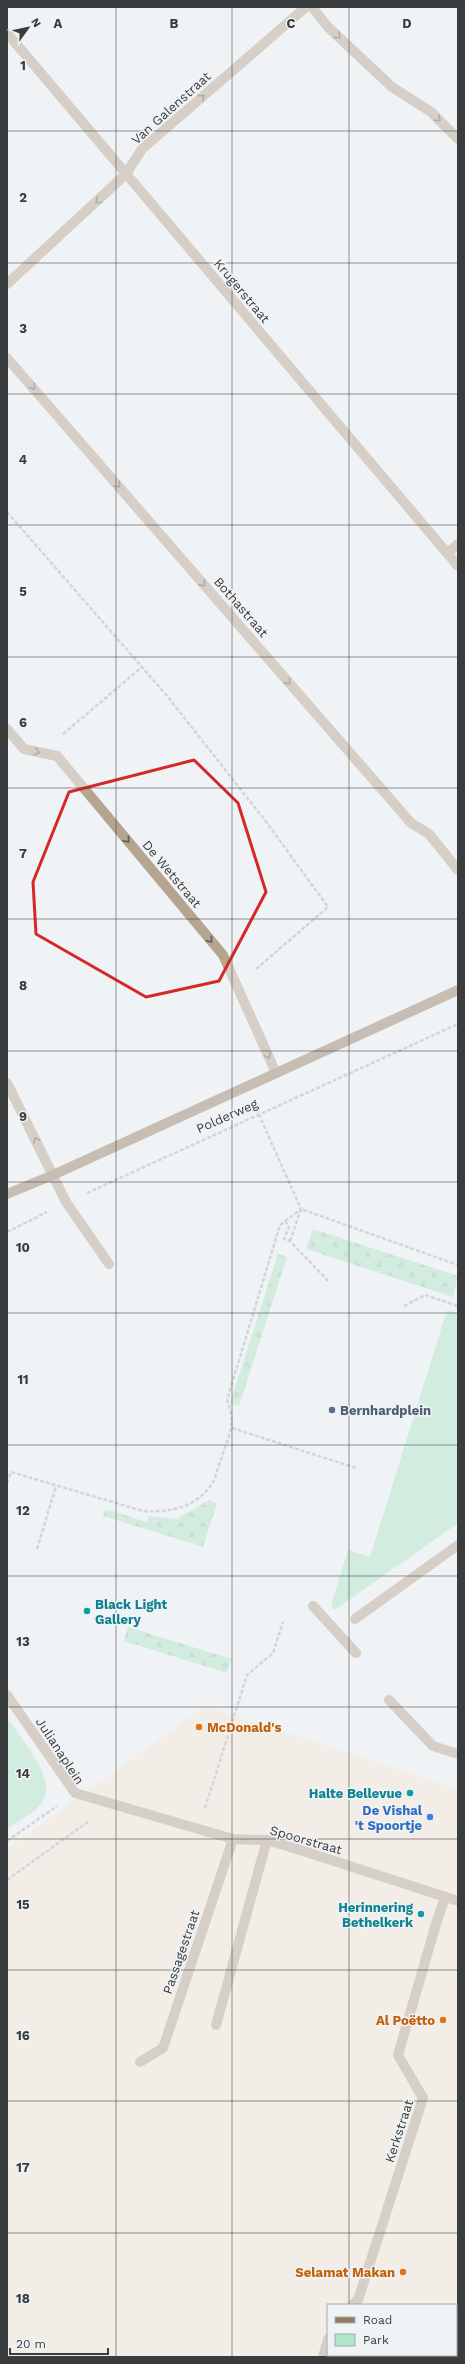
<svg xmlns="http://www.w3.org/2000/svg" width="465" height="2364" font-family="'Work Sans',sans-serif">
	<style>
		.commercial { fill: #f4e7d3; fill-rule: evenodd }
		.green { fill: #ade7c6 }
		.forest { fill: url(#forest-firs) }
		.lines { fill: none; stroke-linecap: round; stroke-linejoin: round }
		.path { stroke: #b0b2b4; stroke-width: 2.5; stroke-dasharray: 4 2; stroke-linecap: butt }
		.service { stroke: #b5a48f; stroke-width: 10 }
		.pedestrian { stroke: #b5a48f; stroke-width: 10 }
		.minor { stroke: #b5a48f; stroke-width: 10 }
		.secondary { stroke: #967d60; stroke-width: 10 }
		.oneway { stroke: #605b56 }
		.marked { fill: none; stroke: #d62828; stroke-width: 3; stroke-linejoin: round }
		.grid { fill: none; stroke: #3b3c3d; stroke-width: 1; stroke-opacity: 0.55 }
		.service-dot { fill: #5c6f8a; stroke: #f0f3f5; stroke-width: 1.5 }
		.culture-dot { fill: #0f9aa8; stroke: #f0f3f5; stroke-width: 1.5 }
		.food-dot { fill: #e8710a; stroke: #f0f3f5; stroke-width: 1.5 }
		.shop-dot { fill: #3f7fe0; stroke: #f0f3f5; stroke-width: 1.5 }
		.labels { text-anchor: middle; dominant-baseline: central; stroke-width: 3; stroke-linejoin: round; paint-order: stroke }
		.street-label { font-size: 13px; fill: #3b3c3d; stroke: #f0f3f5 }
		.service-label { font-size: 13px; font-weight: bold; fill: #4e5e75; stroke: #f0f3f5; text-anchor: start }
		.culture-label { font-size: 13px; font-weight: bold; fill: #0d838f; stroke: #f0f3f5; text-anchor: end }
		.food-label { font-size: 13px; font-weight: bold; fill: #c56008; stroke: #f0f3f5; text-anchor: end }
		.shop-label { font-size: 13px; font-weight: bold; fill: #366cbe; stroke: #f0f3f5; text-anchor: end }
		.grid-label { font-size: 13px; text-anchor: middle; font-weight: bold; fill: #3b3c3d; stroke: #f0f3f5; stroke-width: 3; stroke-linejoin: round; paint-order: stroke }
	</style>
	<defs>
		<pattern id="forest-firs" width="22" height="20" patternUnits="userSpaceOnUse"><rect width="22" height="20" fill="#ade7c6"/><path d="M5 1l3.5 6h-7zM16 11l3.5 6h-7z" fill="#96c7ab"/></pattern>
	</defs>
	<rect width="100%" height="100%" fill="#f0f3f5"/>
	<path class="commercial" d="M205,1706L458,1789V2357H7V1849ZM328,2305H456V2355H328Z"/>
	<g class="green">
		<polygon points="447,1310 458,1314 458,1523 335,1610 331,1607 332,1602 348,1550 370,1557"/>
		<path d="M7,1718C20,1737 57,1778 43,1801C36,1813 18,1821 7,1829Z"/>
	</g>
	<g class="forest">
		<polygon points="313,1229 458,1276 453,1297 306,1249"/>
		<polygon points="278,1254 287,1257 239,1406 230,1403"/>
		<polygon points="209,1500 217,1503 203,1547 103,1516 105,1509 147,1522 149,1516 176,1519"/>
		<polygon points="128,1627 232,1659 227,1673 124,1641"/>
	</g>
	<g class="lines">
		<g class="path">
			<polyline points="7,512 168,697 267,823 328,907 255,970"/>
			<polyline points="63,734 142,667"/>
			<polyline points="87,1193 458,1024"/>
			<polyline points="285,1221 289,1227 284,1239 290,1241 329,1282"/>
			<polyline points="7,1232 47,1212"/>
			<polyline points="290,1241 301,1209 458,1265"/>
			<polyline points="404,1306 425,1295 458,1306"/>
			<polyline points="232,1428 356,1468"/>
			<path d="M7,1483L11,1472L143,1511C170,1513 198,1507 213,1482C217,1473 220,1462 223,1453C231,1429 236,1425 227,1400L280,1225L301,1209L256,1108"/>
			<polyline points="37,1549 56,1486"/>
			<polyline points="205,1808 247,1675 273,1653 283,1622"/>
			<polyline points="7,1841 57,1806"/>
			<polyline points="7,1880 89,1821"/>
		</g>
		<g class="service">
			<polyline points="313,1606 356,1653"/>
			<polyline points="389,1700 433,1746 458,1754"/>
			<polyline points="140,2062 163,2048 233,1839"/>
			<polyline points="352,2305 358,2300 423,2098 398,2055 436,1924"/>
			<polyline points="323,2357 328,2339"/>
		</g>
		<g class="pedestrian">
			<polyline points="300,1850 458,1901"/>
			<polyline points="436,1924 445,1897"/>
		</g>
		<g class="minor">
			<polyline points="312,7 328,27 392,87 431,112 458,139"/>
			<polyline points="7,33 458,566"/>
			<polyline points="7,284 126,174 142,149 306,7"/>
			<polyline points="7,358 411,823 429,834 458,870"/>
			<polyline points="448,553 458,544"/>
			<polyline points="7,729 24,749 57,756 223,955 276,1073"/>
			<polyline points="7,1083 66,1202 109,1264"/>
			<polyline points="355,1619 458,1545"/>
			<polyline points="7,1695 75,1793 233,1839 267,1840 300,1850"/>
			<polyline points="216,2025 267,1840"/>
		</g>
		<polyline class="secondary" points="7,1194 53,1175 458,990"/>
	</g>
	<defs><path id="oneway-chevron" d="M-2-3.5L2.5 0L-2 3.5" fill="none" stroke-width="1.6" stroke-linecap="round" stroke-linejoin="round"/></defs>
	<g class="oneway">
		<use href="#oneway-chevron" transform="translate(338 36) rotate(43)"/>
		<use href="#oneway-chevron" transform="translate(202 97) rotate(-41)"/>
		<use href="#oneway-chevron" transform="translate(438 119) rotate(44)"/>
		<use href="#oneway-chevron" transform="translate(98 201) rotate(137)"/>
		<use href="#oneway-chevron" transform="translate(33 387) rotate(49)"/>
		<use href="#oneway-chevron" transform="translate(118 485) rotate(49)"/>
		<use href="#oneway-chevron" transform="translate(203 584) rotate(49)"/>
		<use href="#oneway-chevron" transform="translate(288 682) rotate(49)"/>
		<use href="#oneway-chevron" transform="translate(37 752) rotate(12)"/>
		<use href="#oneway-chevron" transform="translate(127 840) rotate(50)"/>
		<use href="#oneway-chevron" transform="translate(210 940) rotate(50)"/>
		<use href="#oneway-chevron" transform="translate(268 1056) rotate(66)"/>
		<use href="#oneway-chevron" transform="translate(36 1140) rotate(-117)"/>
	</g>
	<path d="M0 0H465V2364H0ZM194,760L238,803L266,892L219,981L146,997L36,934L33,882L69,792Z" fill="#f0f3f5" fill-opacity=".55" fill-rule="evenodd"/>
	<path class="marked" d="M194,760L238,803L266,892L219,981L146,997L36,934L33,882L69,792Z"/>
	<path class="grid" d="M116,7V2357M232,7V2357M349,7V2305M7,131H458M7,263H458M7,394H458M7,525H458M7,657H458M7,788H458M7,919H458M7,1051H458M7,1182H458M7,1313H458M7,1445H458M7,1576H458M7,1707H458M7,1839H458M7,1970H458M7,2101H458M7,2233H458M349,2355V2357"/>
	<circle class="service-dot" cx="332" cy="1410" r="4"/>
	<g class="culture-dot">
		<circle cx="87" cy="1611" r="4"/>
		<circle cx="410" cy="1793" r="4"/>
		<circle cx="421" cy="1914" r="4"/>
	</g>
	<g class="food-dot">
		<circle cx="199" cy="1727" r="4"/>
		<circle cx="443" cy="2020" r="4"/>
		<circle cx="403" cy="2272" r="4"/>
	</g>
	<circle class="shop-dot" cx="430" cy="1817" r="4"/>
	<g class="labels">
		<g class="street-label">
			<text transform="translate(171 108) rotate(-42)">Van Galenstraat</text>
			<text transform="translate(242 291) rotate(50)">Krugerstraat</text>
			<text transform="translate(241 607) rotate(49)">Bothastraat</text>
			<text transform="translate(172 874) rotate(50)">De Wetstraat</text>
			<text transform="translate(227 1116) rotate(-24)">Polderweg</text>
			<text transform="translate(60 1751) rotate(57)">Julianaplein</text>
			<text transform="translate(306 1840) rotate(16)">Spoorstraat</text>
			<text transform="translate(181 1952) rotate(-71)">Passagestraat</text>
			<text transform="translate(399 2131) rotate(-72)">Kerkstraat</text>
		</g>
		<g class="service-label">
			<text x="340" y="1410">Bernhardplein</text>
		</g>
		<g class="culture-label">
			<text x="95" y="1604" text-anchor="start">Black Light<tspan x="95" dy="15">Gallery</tspan></text>
			<text x="402" y="1793">Halte Bellevue</text>
			<text x="413" y="1907">Herinnering<tspan x="413" dy="15">Bethelkerk</tspan></text>
		</g>
		<g class="food-label">
			<text x="207" y="1727" text-anchor="start">McDonald's</text>
			<text x="435" y="2020">Al Poëtto</text>
			<text x="395" y="2272">Selamat Makan</text>
		</g>
		<g class="shop-label">
			<text x="422" y="1810">De Vishal<tspan x="422" dy="15">'t Spoortje</tspan></text>
		</g>
	</g>
	<g class="grid-label">
		<text x="58" y="28">A</text>
		<text x="174" y="28">B</text>
		<text x="291" y="28">C</text>
		<text x="407" y="28">D</text>
		<text x="23" y="70">1</text>
		<text x="23" y="202">2</text>
		<text x="23" y="333">3</text>
		<text x="23" y="464">4</text>
		<text x="23" y="596">5</text>
		<text x="23" y="727">6</text>
		<text x="23" y="858">7</text>
		<text x="23" y="990">8</text>
		<text x="23" y="1121">9</text>
		<text x="23" y="1252">10</text>
		<text x="23" y="1384">11</text>
		<text x="23" y="1515">12</text>
		<text x="23" y="1646">13</text>
		<text x="23" y="1778">14</text>
		<text x="23" y="1909">15</text>
		<text x="23" y="2040">16</text>
		<text x="23" y="2172">17</text>
		<text x="23" y="2303">18</text>
	</g>
	<rect width="465" height="2364" fill="none" stroke="#3b3c3d" stroke-width="16"/>
	<rect x="327" y="2304" width="130" height="52" fill="#f0f3f5" stroke="#a8aaab"/>
	<rect x="335" y="2317" width="20" height="6" fill="#967d60" stroke="#a8aaab"/>
	<text x="363" y="2324" font-size="12" fill="#3b3c3d">Road</text>
	<rect x="335" y="2334" width="20" height="12" fill="#ade7c6" stroke="#a8aaab"/>
	<text x="363" y="2344" font-size="12" fill="#3b3c3d">Park</text>
	<g transform="translate(28 28) rotate(57)" stroke="#f0f3f5" stroke-width="3" paint-order="stroke">
	<path d="M0-3L7 15L0 10L-7 15Z" fill="#3b3c3d"/>
	<text y="-6" font-size="11" font-weight="bold" text-anchor="middle" fill="#3b3c3d">N</text>
	</g>
	<path d="M10 2348v6h98v-6" fill="none" stroke="#3b3c3d" stroke-width="2"/>
	<text x="16" y="2348" font-size="12" fill="#3b3c3d" stroke="#f0f3f5" stroke-width="3" paint-order="stroke">20 m</text>
</svg>
